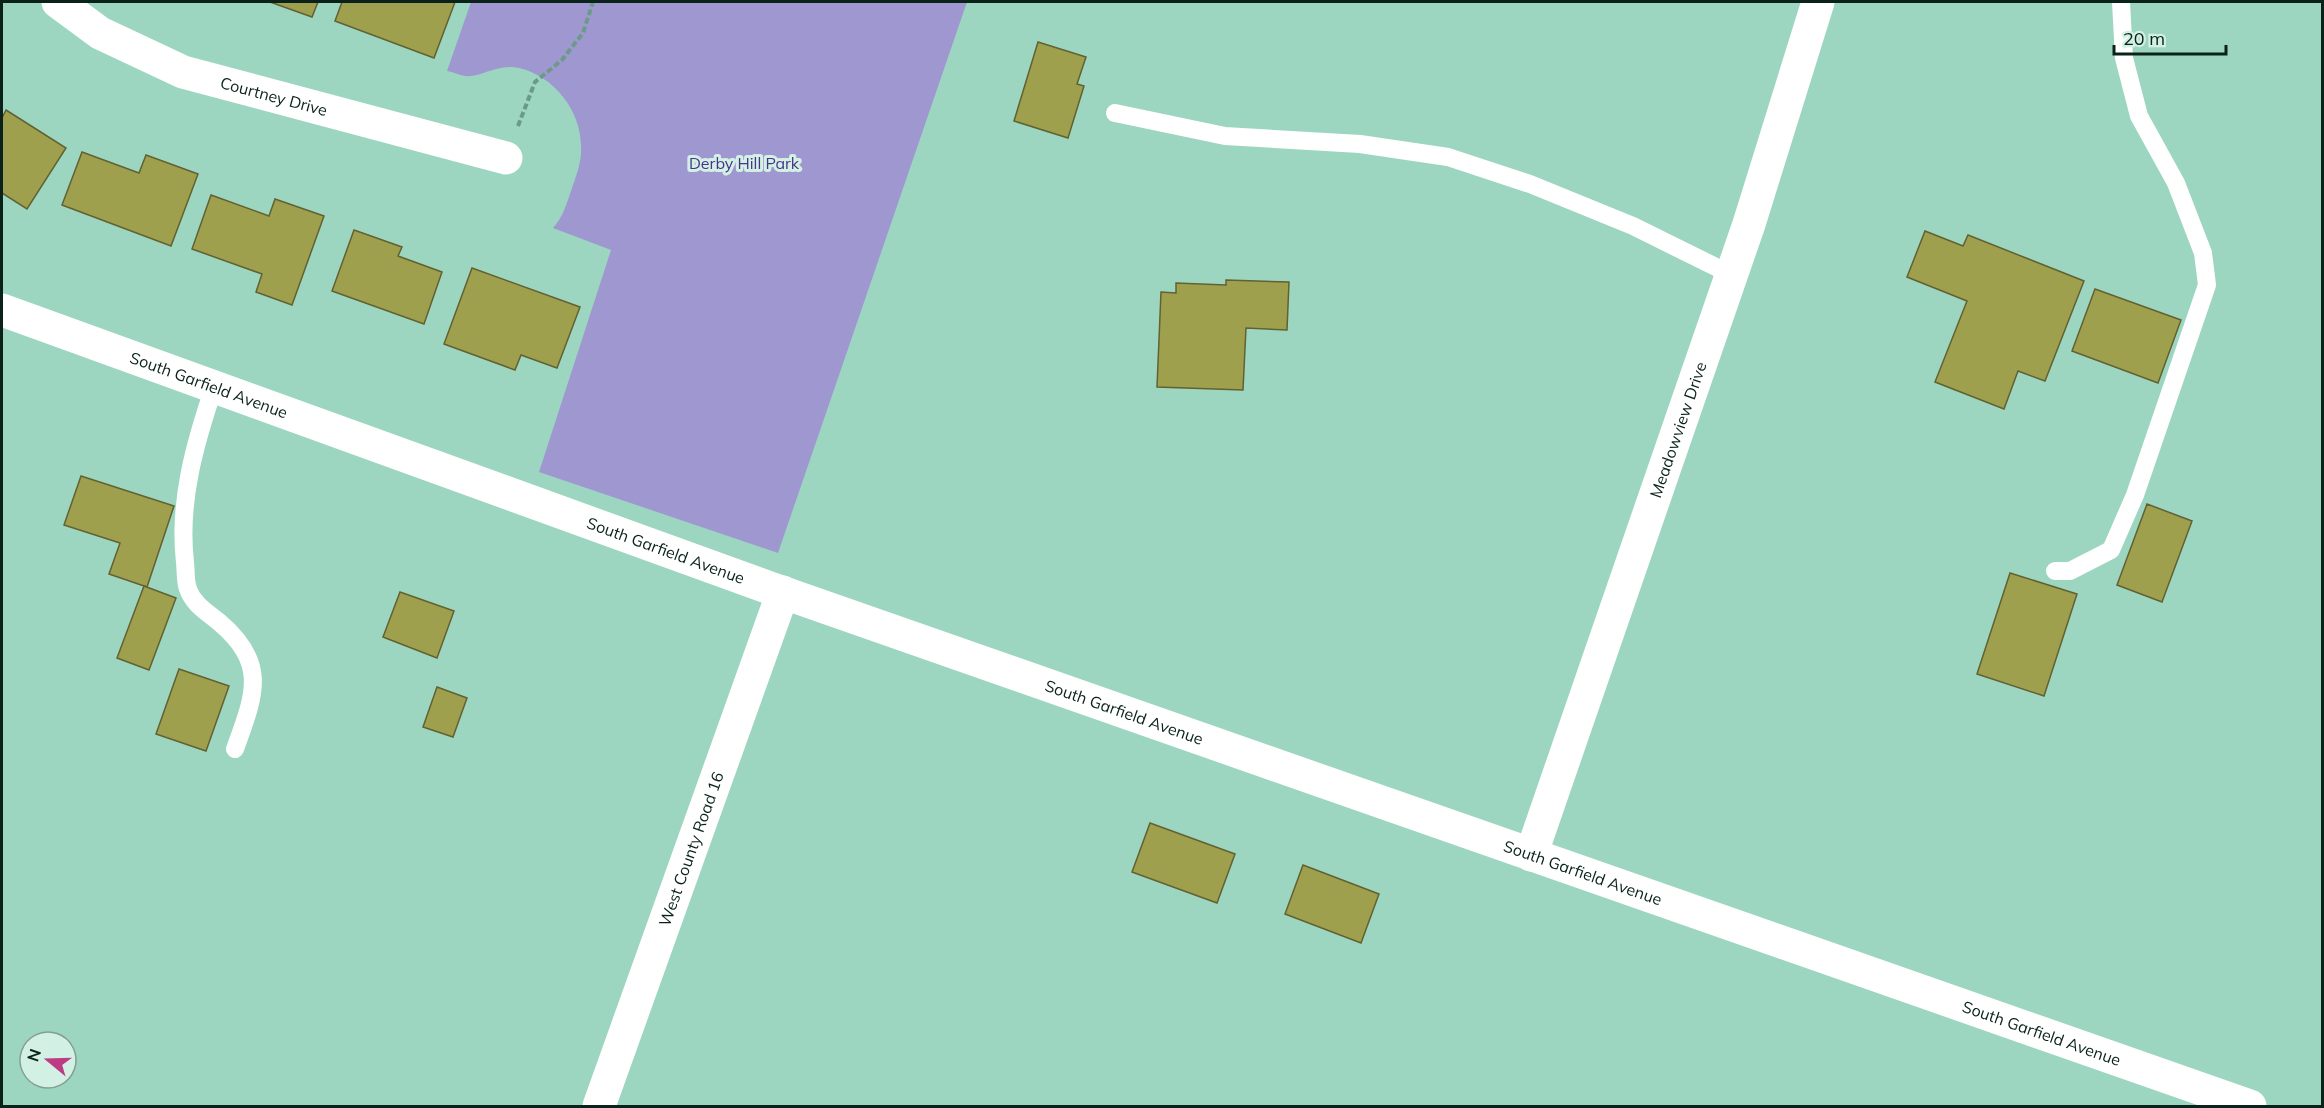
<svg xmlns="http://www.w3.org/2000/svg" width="2324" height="1108" font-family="Mulish,sans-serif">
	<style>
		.green { fill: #9f98d0 }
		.building { fill: #9fa04d; stroke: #616132; stroke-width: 1.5 }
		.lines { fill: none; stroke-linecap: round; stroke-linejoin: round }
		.path { stroke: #6b9a88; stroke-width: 4; stroke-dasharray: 6 3; stroke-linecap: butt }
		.service { stroke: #fff; stroke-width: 18 }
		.minor { stroke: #fff; stroke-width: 33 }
		.tertiary { stroke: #fff; stroke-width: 33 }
		.labels { text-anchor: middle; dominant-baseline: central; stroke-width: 6; stroke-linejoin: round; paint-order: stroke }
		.street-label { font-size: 16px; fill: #0a221a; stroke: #d3f0e4 }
		.park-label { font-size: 16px; fill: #48338a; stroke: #d3f0e4 }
	</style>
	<rect width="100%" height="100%" fill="#9cd6c0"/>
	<path class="green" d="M471,2H967L778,553L539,472L611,250L553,228C563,217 566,205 571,191C576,176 582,162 581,146C581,111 554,76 519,68C496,63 482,78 465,76C459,75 453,72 447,71Z"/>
	<g class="building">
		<polygon points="270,2 318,2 312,17"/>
		<polygon points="342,2 455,2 434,58 335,21"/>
		<polygon points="1038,42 1086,57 1077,84 1084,86 1068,138 1014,121"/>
		<polygon points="6,110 66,148 27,209 2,193 2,118"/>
		<polygon points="82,152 139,173 146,155 198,174 171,246 62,205"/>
		<polygon points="211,195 269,216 275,199 324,216 292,305 256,292 262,274 192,249"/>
		<polygon points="354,230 402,247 398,256 442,272 424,324 332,291"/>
		<polygon points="1925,231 1963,246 1968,235 2084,281 2045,381 2018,371 2004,409 1935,382 1967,301 1907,277"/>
		<polygon points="472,268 580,307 557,368 521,355 515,370 444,344"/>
		<polygon points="1226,280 1289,282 1287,330 1246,328 1243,390 1157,387 1161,292 1176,293 1176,283 1226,285"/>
		<polygon points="2095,289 2181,320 2158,383 2072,351"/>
		<polygon points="81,476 174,506 147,587 109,574 120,543 64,525"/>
		<polygon points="2147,504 2192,521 2162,602 2117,585"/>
		<polygon points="2010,573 2077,594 2044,696 1977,674"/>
		<polygon points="144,586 176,598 149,670 117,658"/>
		<polygon points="400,592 454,611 437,658 383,637"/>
		<polygon points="179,669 229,686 206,751 156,734"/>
		<polygon points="437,687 467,698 453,737 423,727"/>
		<polygon points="1150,823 1235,854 1217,903 1132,872"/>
		<polygon points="1303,865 1379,894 1361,943 1285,914"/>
	</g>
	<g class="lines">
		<polyline class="path" points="518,126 535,82 562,60 583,33 593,2"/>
		<g class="service">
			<polyline points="1115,113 1225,136 1360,144 1448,157 1530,184 1633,226 1732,275"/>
			<path d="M214,387C195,443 178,502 185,562C186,570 185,581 188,589C193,604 207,612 219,622C269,664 254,696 235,749"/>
			<polyline points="2055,571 2070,571 2111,550 2135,495 2207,285 2203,253 2176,183 2139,116 2124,58 2121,2"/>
		</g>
		<g class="minor">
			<path id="s1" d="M58,2L100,33L183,72L506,158"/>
			<path id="s2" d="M1531,855L1749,224L1818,2"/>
			<path id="s3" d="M599,1106L783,592"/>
		</g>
		<path class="tertiary" id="s4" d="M2,310L770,588L2250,1106"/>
	</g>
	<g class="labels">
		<g class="street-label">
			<text stroke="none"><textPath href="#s1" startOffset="238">Courtney Drive</textPath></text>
			<text stroke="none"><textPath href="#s4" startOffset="220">South Garfield Avenue</textPath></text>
			<text stroke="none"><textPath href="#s2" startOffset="450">Meadowview Drive</textPath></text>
			<text stroke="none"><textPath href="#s4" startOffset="706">South Garfield Avenue</textPath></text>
			<text stroke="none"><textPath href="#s4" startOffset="1192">South Garfield Avenue</textPath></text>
			<text stroke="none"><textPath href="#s3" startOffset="273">West County Road 16</textPath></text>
			<text stroke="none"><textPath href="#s4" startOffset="1678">South Garfield Avenue</textPath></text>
			<text stroke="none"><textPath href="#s4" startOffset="2164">South Garfield Avenue</textPath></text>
		</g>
		<g class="park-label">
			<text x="744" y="163">Derby Hill Park</text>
		</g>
	</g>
	<rect width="2324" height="1108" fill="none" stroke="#0a221a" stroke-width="6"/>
	<g transform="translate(48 1060) rotate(289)"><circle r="28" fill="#d3f0e4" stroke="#839e93" stroke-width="1.5"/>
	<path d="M0-4.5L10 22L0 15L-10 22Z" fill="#bc3b84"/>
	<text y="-9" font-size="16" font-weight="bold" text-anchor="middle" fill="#0a221a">N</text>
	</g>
	<path d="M2114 45v9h112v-9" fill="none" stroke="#0a221a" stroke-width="3"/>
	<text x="2123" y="45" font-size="18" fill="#0a221a" stroke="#d3f0e4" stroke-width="4.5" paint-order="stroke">20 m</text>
</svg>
